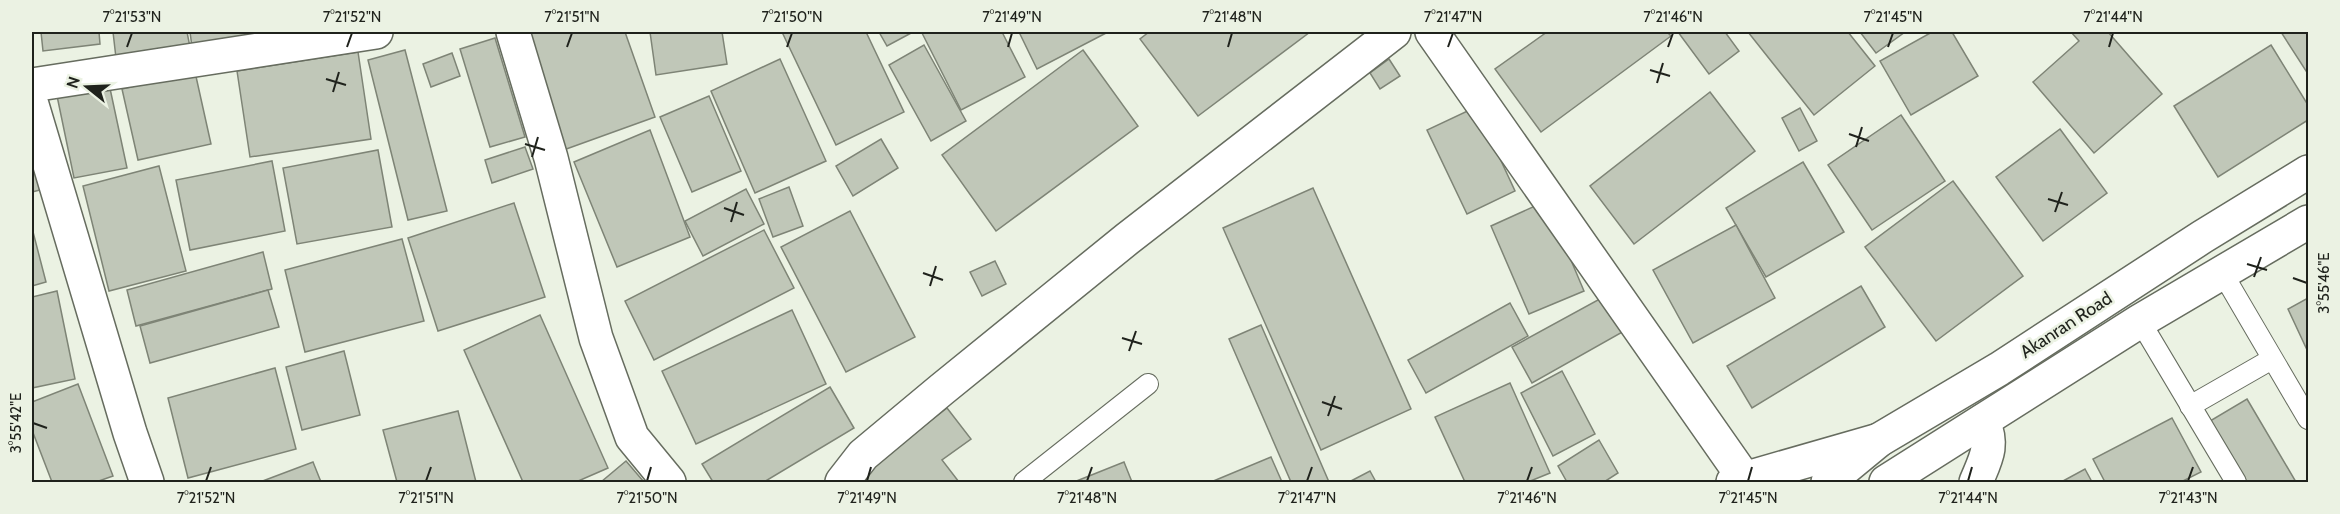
<svg xmlns="http://www.w3.org/2000/svg" width="2340" height="514" font-family="Cabin,sans-serif">
	<style>
		.building { fill: #c0c7b8; stroke: #7e8476; stroke-width: 1.5 }
		.lines { fill: none; stroke-linecap: round; stroke-linejoin: round }
		.lane-casing { stroke: #666c5f; stroke-width: 22 }
		.street-casing { stroke: #666c5f; stroke-width: 36 }
		.secondary-casing { stroke: #666c5f; stroke-width: 36 }
		.highway-casing { stroke: #666c5f; stroke-width: 36 }
		.lane { stroke: #fff; stroke-width: 20 }
		.street { stroke: #fff; stroke-width: 33 }
		.secondary { stroke: #fff; stroke-width: 33 }
		.highway { stroke: #fff; stroke-width: 33 }
		.ticks { fill: none; stroke: #1f221c; stroke-width: 2 }
		.labels { text-anchor: middle; dominant-baseline: central; stroke-width: 5; stroke-linejoin: round; paint-order: stroke }
		.street-label { font-size: 18px; fill: #1f221c; stroke: #ebf2e3 }
		.neatline { fill: none; stroke: #1f221c; stroke-width: 2 }
		.ticks-label { font-size: 15px; text-anchor: middle; fill: #1f221c }
	</style>
	<rect width="100%" height="100%" fill="#ebf2e3"/>
	<g class="building">
		<polygon points="41,32 99,32 100,44 43,51"/>
		<polygon points="113,32 187,32 190,47 116,58"/>
		<polygon points="190,32 276,32 193,54"/>
		<polygon points="516,32 625,32 655,117 558,152"/>
		<polygon points="650,32 722,32 727,64 656,75"/>
		<polygon points="782,32 866,32 904,112 836,145"/>
		<polygon points="879,32 913,32 887,46"/>
		<polygon points="925,32 1002,32 1025,77 961,110 922,33"/>
		<polygon points="1019,32 1108,32 1037,69"/>
		<polygon points="1149,32 1310,32 1198,116 1140,39"/>
		<polygon points="1547,32 1667,32 1671,36 1541,132 1495,69"/>
		<polygon points="1678,32 1725,32 1739,51 1709,74"/>
		<polygon points="1748,32 1848,32 1875,66 1814,115"/>
		<polygon points="1860,32 1905,32 1876,53"/>
		<polygon points="1932,32 1952,32 1978,76 1911,115 1880,61"/>
		<polygon points="2071,32 2108,32 2162,94 2094,153 2033,82 2079,41"/>
		<polygon points="2281,32 2308,32 2308,74"/>
		<polygon points="495,38 525,137 490,147 460,49"/>
		<polygon points="924,45 966,121 931,141 889,65"/>
		<polygon points="2271,45 2308,105 2308,120 2218,177 2174,106"/>
		<polygon points="405,50 447,211 408,220 368,60"/>
		<polygon points="1083,50 1138,126 996,231 942,155"/>
		<polygon points="358,52 371,139 250,157 237,71"/>
		<polygon points="452,53 460,76 431,87 423,64"/>
		<polygon points="780,59 826,161 755,193 711,91"/>
		<polygon points="1389,59 1400,76 1380,89 1370,73"/>
		<polygon points="195,72 211,144 138,160 122,89"/>
		<polygon points="108,79 127,168 74,178 56,91"/>
		<polygon points="1710,92 1755,151 1634,244 1590,186"/>
		<polygon points="709,96 741,171 692,192 660,117"/>
		<polygon points="1476,107 1515,191 1467,214 1427,130"/>
		<polygon points="1800,108 1817,141 1799,151 1782,118"/>
		<polygon points="1901,115 1945,181 1872,230 1828,165"/>
		<polygon points="2060,129 2107,193 2043,241 1996,177"/>
		<polygon points="650,130 690,237 617,267 574,162"/>
		<polygon points="881,139 898,168 853,196 836,166"/>
		<polygon points="32,141 44,189 32,192"/>
		<polygon points="525,147 533,169 492,183 485,160"/>
		<polygon points="378,150 392,227 297,244 283,168"/>
		<polygon points="272,161 285,231 190,250 176,180"/>
		<polygon points="1803,162 1844,232 1766,277 1726,208"/>
		<polygon points="159,166 186,271 109,291 83,186"/>
		<polygon points="1953,181 2023,276 1936,341 1865,247"/>
		<polygon points="789,187 803,226 773,237 759,199"/>
		<polygon points="1313,188 1411,409 1321,450 1223,228"/>
		<polygon points="746,189 764,224 703,256 685,221"/>
		<polygon points="1546,201 1584,291 1529,314 1491,226"/>
		<polygon points="514,203 545,297 438,331 408,238"/>
		<polygon points="850,211 915,337 846,372 781,247"/>
		<polygon points="1736,225 1775,298 1693,343 1653,270"/>
		<polygon points="32,228 46,282 32,286"/>
		<polygon points="764,230 794,288 654,360 625,301"/>
		<polygon points="402,239 424,321 305,352 285,270"/>
		<polygon points="263,252 272,289 136,326 127,290"/>
		<polygon points="995,261 1006,284 982,296 970,272"/>
		<polygon points="1861,286 1885,327 1752,408 1727,366"/>
		<polygon points="268,290 279,327 150,363 140,326"/>
		<polygon points="57,291 75,379 32,388 32,297"/>
		<polygon points="1607,295 1626,330 1532,383 1512,347"/>
		<polygon points="2308,298 2308,352 2288,309"/>
		<polygon points="1510,303 1528,336 1426,393 1408,360"/>
		<polygon points="792,310 826,384 696,444 662,371"/>
		<polygon points="540,315 608,468 576,482 523,482 464,350"/>
		<polygon points="1261,325 1329,482 1291,482 1229,339"/>
		<polygon points="344,351 360,415 302,430 286,367"/>
		<polygon points="275,368 296,449 188,478 168,398"/>
		<polygon points="1562,371 1595,434 1553,456 1521,393"/>
		<polygon points="1510,383 1550,473 1528,482 1465,482 1435,417"/>
		<polygon points="78,384 113,476 96,482 52,482 32,430 32,402"/>
		<polygon points="830,387 854,428 764,482 713,482 702,464"/>
		<polygon points="2247,399 2296,482 2246,482 2210,421"/>
		<polygon points="947,408 971,439 942,460 959,482 865,482 860,476"/>
		<polygon points="458,411 476,482 397,482 383,430"/>
		<polygon points="2172,418 2201,472 2181,482 2105,482 2093,459"/>
		<polygon points="1599,440 1618,473 1604,482 1567,482 1558,466"/>
		<polygon points="1271,457 1282,482 1211,482"/>
		<polygon points="626,461 644,482 601,482"/>
		<polygon points="313,462 321,482 260,482"/>
		<polygon points="1124,462 1132,482 1074,482"/>
		<polygon points="2085,469 2092,482 2064,482 2063,481"/>
		<polygon points="1370,471 1376,482 1349,482"/>
	</g>
	<g class="lines">
		<defs>
			<g id="lane">
				<polyline points="2223,274 2308,419"/>
				<polyline points="2140,321 2236,482"/>
				<polyline points="2190,406 2272,359"/>
				<polyline points="1024,482 1148,384"/>
			</g>
			<g id="street">
				<polyline points="513,32 551,158 596,338 632,437 669,482"/>
				<polyline points="1432,32 1744,478"/>
				<polyline points="32,85 376,32"/>
				<polyline points="32,105 130,433 147,482"/>
				<polyline points="842,482 863,455 941,390 1127,239 1394,32"/>
			</g>
			<g id="secondary">
				<polyline points="1828,482 1879,440 1999,369 2202,237 2308,172"/>
				<polyline points="1886,482 2140,321 2308,222"/>
			</g>
			<g id="highway">
				<polyline points="1733,482 1879,440"/>
				<path d="M1976,482C1986,458 1994,446 1983,421"/>
			</g>
		</defs>
		<use href="#lane" class="lane-casing"/>
		<use href="#street" class="street-casing"/>
		<use href="#secondary" class="secondary-casing"/>
		<use href="#highway" class="highway-casing"/>
		<use href="#lane" class="lane"/>
		<use href="#street" class="street"/>
		<use href="#secondary" class="secondary"/>
		<use href="#highway" class="highway"/>
	</g>
	<path class="ticks" d="M127,47L132,33M347,47L352,33M567,47L572,33M787,47L792,33M1008,47L1012,33M1228,47L1232,33M1448,47L1453,33M1668,47L1673,33M1888,47L1893,33M2109,47L2113,33M1650,70L1670,76M326,79L346,85M1657,83L1663,63M333,92L339,72M1849,134L1869,141M525,144L545,150M1856,147L1862,127M532,157L538,137M2048,199L2068,205M724,208L744,215M2055,212L2062,192M731,222L737,202M2247,264L2267,270M923,273L943,280M2254,277L2261,257M2293,278L2307,283M930,286L936,266M1122,338L1142,344M1129,351L1136,331M1322,402L1342,409M1328,416L1335,396M33,423L47,428M206,481L211,467M426,481L431,467M647,481L651,467M867,481L871,467M1087,481L1092,467M1307,481L1312,467M1527,481L1532,467M1748,481L1752,467M1968,481L1972,467M2188,481L2193,467"/>
	<g class="labels">
		<g class="street-label">
			<text transform="translate(2066 325) rotate(-33)">Akanran Road</text>
		</g>
	</g>
	<rect width="2340" height="514" fill="none" stroke="#ebf2e3" stroke-width="66"/>
	<g transform="translate(87 87) rotate(288)" stroke="#ebf2e3" stroke-width="4.5" paint-order="stroke">
	<path d="M0-4.5L10 22L0 15L-10 22Z" fill="#1f221c"/>
	<text y="-9" font-size="16" font-weight="bold" text-anchor="middle" fill="#1f221c">N</text>
	</g>
	<rect x="33" y="33" width="2274" height="448" class="neatline"/>
	<g class="ticks-label">
		<text x="132" y="22">7°21'53"N</text>
		<text x="352" y="22">7°21'52"N</text>
		<text x="572" y="22">7°21'51"N</text>
		<text x="792" y="22">7°21'50"N</text>
		<text x="1012" y="22">7°21'49"N</text>
		<text x="1232" y="22">7°21'48"N</text>
		<text x="1453" y="22">7°21'47"N</text>
		<text x="1673" y="22">7°21'46"N</text>
		<text x="1893" y="22">7°21'45"N</text>
		<text x="2113" y="22">7°21'44"N</text>
		<text transform="translate(2324 283) rotate(-90)" y="5">3°55'46"E</text>
		<text transform="translate(16 423) rotate(-90)" y="5">3°55'42"E</text>
		<text x="206" y="503">7°21'52"N</text>
		<text x="426" y="503">7°21'51"N</text>
		<text x="647" y="503">7°21'50"N</text>
		<text x="867" y="503">7°21'49"N</text>
		<text x="1087" y="503">7°21'48"N</text>
		<text x="1307" y="503">7°21'47"N</text>
		<text x="1527" y="503">7°21'46"N</text>
		<text x="1748" y="503">7°21'45"N</text>
		<text x="1968" y="503">7°21'44"N</text>
		<text x="2188" y="503">7°21'43"N</text>
	</g>
</svg>
